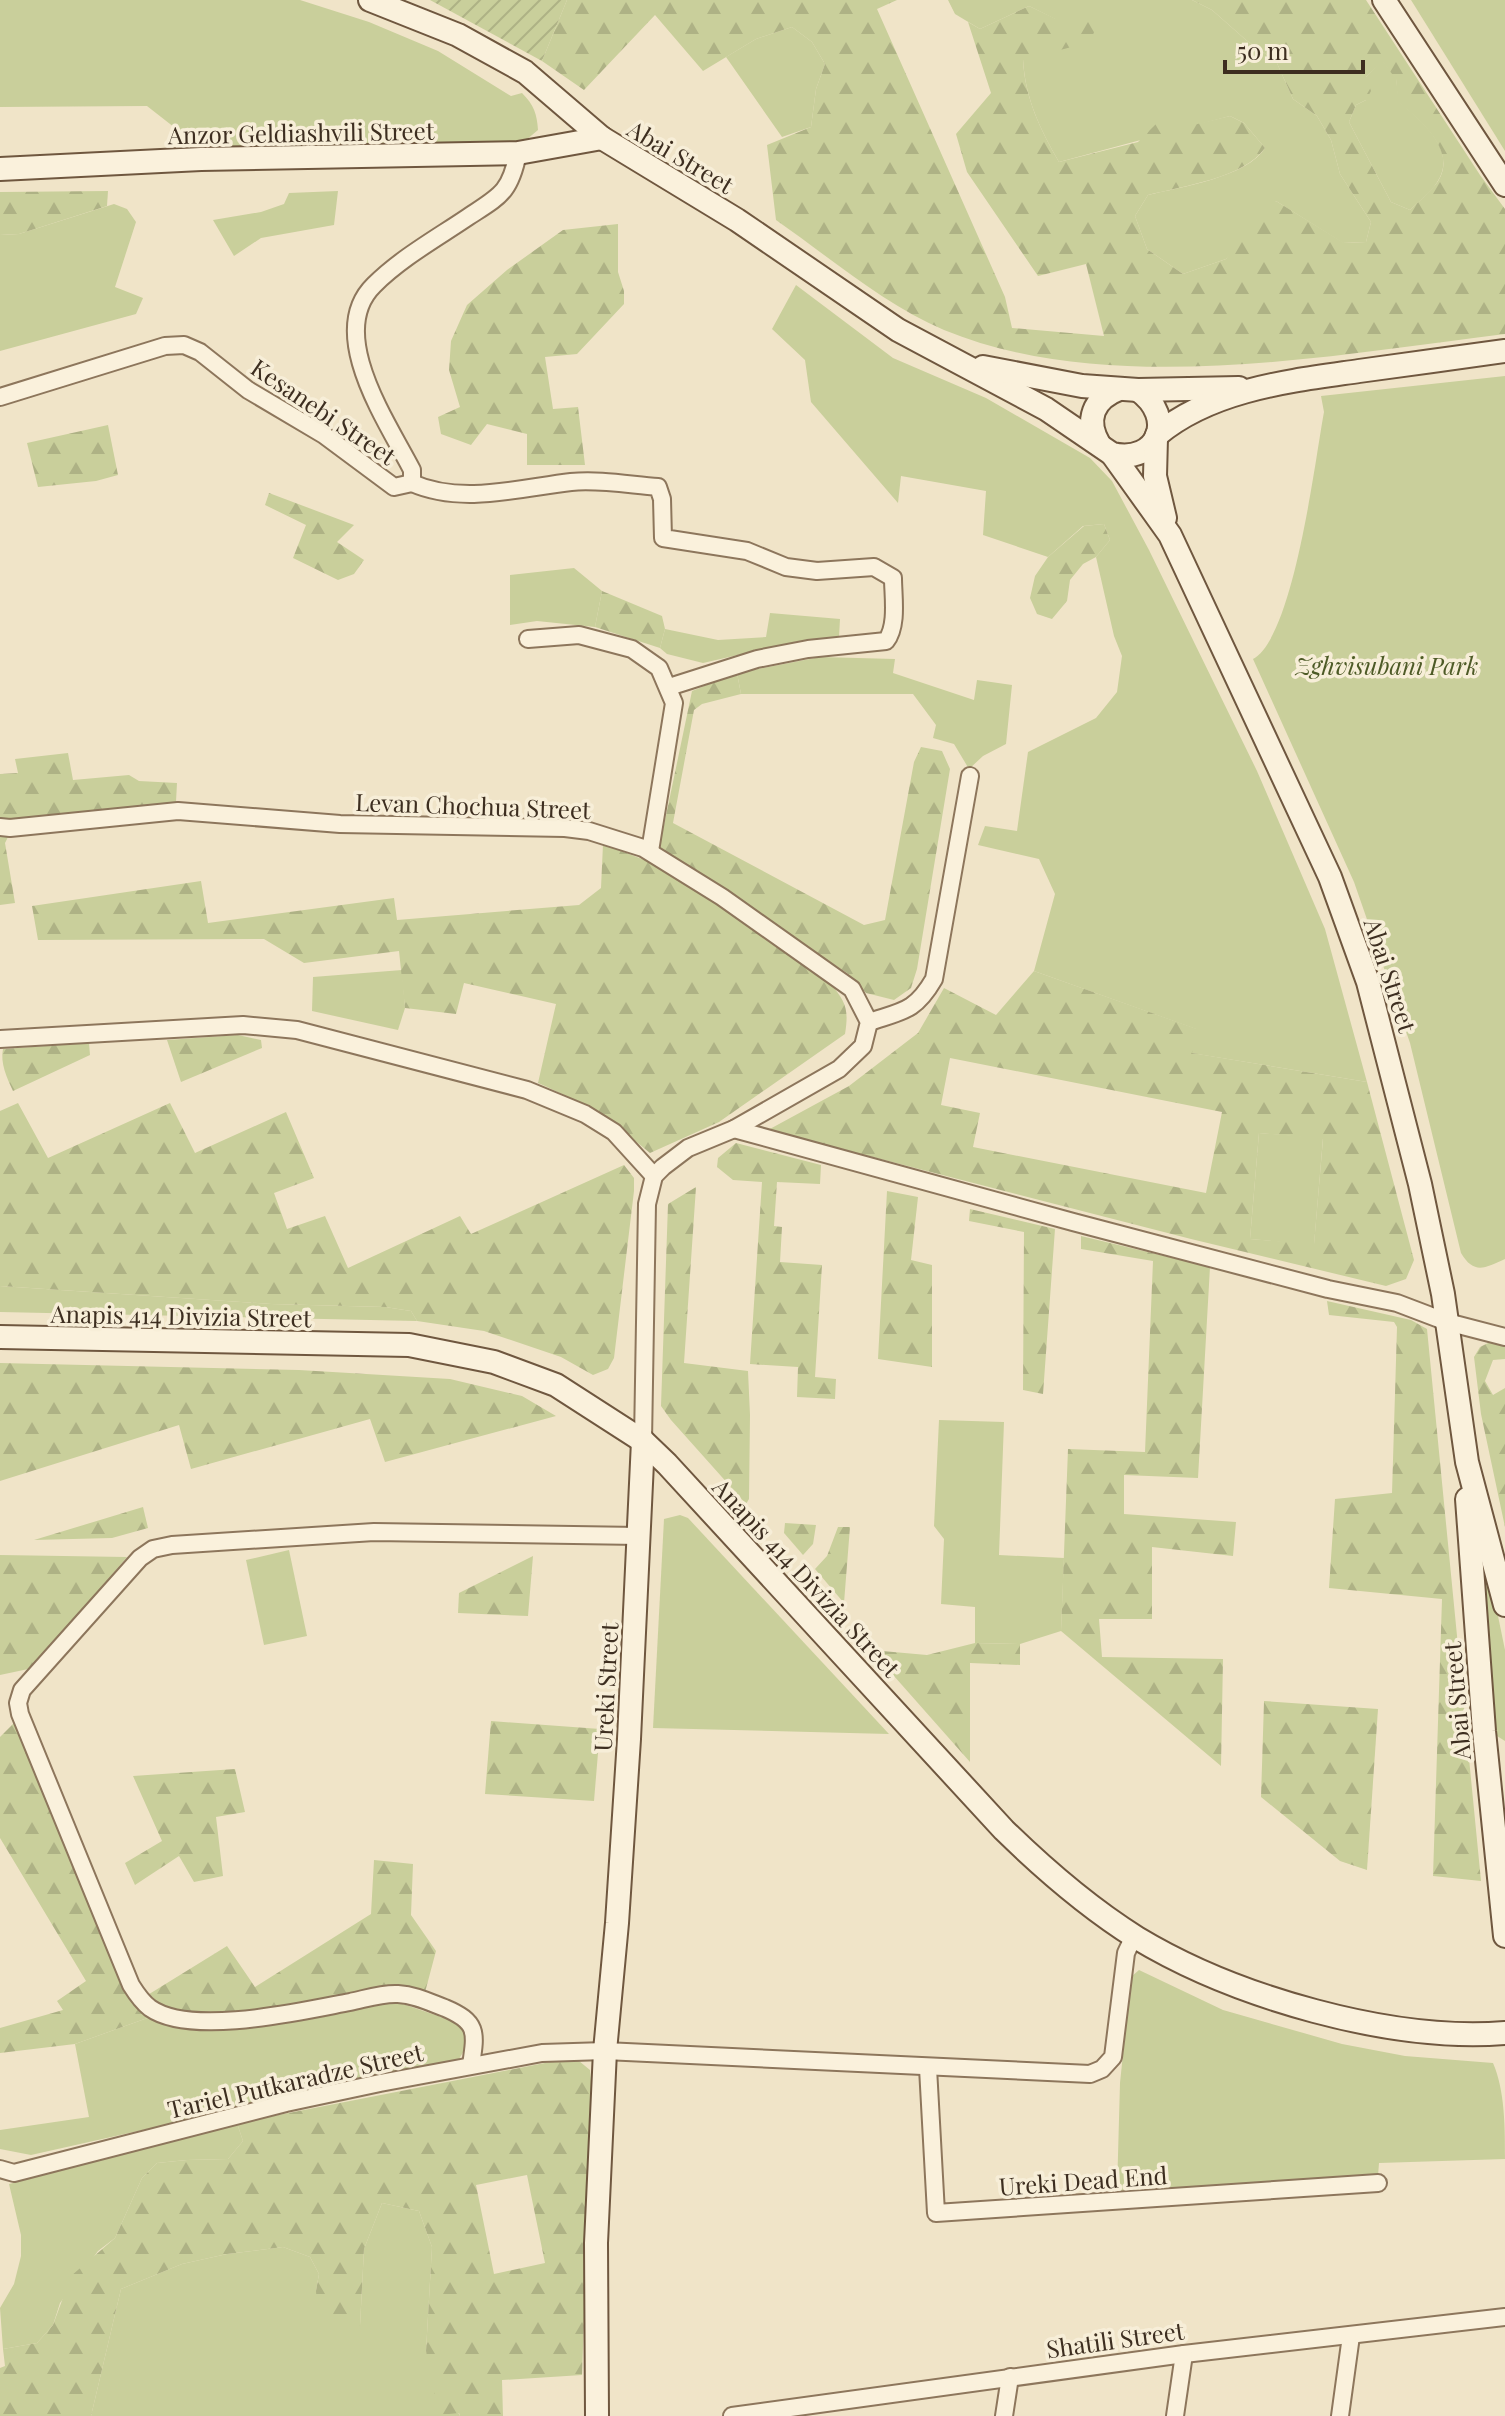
<svg xmlns="http://www.w3.org/2000/svg" width="1505" height="2416" font-family="'Playfair Display',serif">
	<style>
		.green { fill: #c9cf9b }
		.forest { fill: url(#forest-firs); fill-rule: evenodd }
		.garden { fill: url(#garden-furrows) }
		.lines { fill: none; stroke-linecap: round; stroke-linejoin: round }
		.street-casing { stroke: #8d765c; stroke-width: 20 }
		.secondary-casing { stroke: #6f573f; stroke-width: 26 }
		.street { stroke: #faf1dc; stroke-width: 16 }
		.secondary { stroke: #faf1dc; stroke-width: 22 }
		.labels { text-anchor: middle; dominant-baseline: central; stroke-width: 7; stroke-linejoin: round; paint-order: stroke }
		.street-label { font-size: 24px; fill: #3d2e20; stroke: #f7eed8 }
		.park-label { font-size: 24px; font-style: italic; fill: #4d5a26; stroke: #f7eed8 }
	</style>
	<defs>
		<pattern id="forest-firs" width="22" height="20" patternUnits="userSpaceOnUse" patternTransform="scale(2)"><rect width="22" height="20" fill="#c9cf9b"/><path d="M5 1l3.5 6h-7zM16 11l3.5 6h-7z" fill="#aeb285"/></pattern>
		<pattern id="garden-furrows" width="10" height="10" patternUnits="userSpaceOnUse" patternTransform="scale(2)"><rect width="10" height="10" fill="#c9cf9b"/><path d="M-1 1l2-2M0 10L10 0M9 11l2-2" fill="none" stroke="#aeb285"/></pattern>
	</defs>
	<rect width="100%" height="100%" fill="#f0e4c8"/>
	<g class="green">
		<path d="M0,0H300L369,22L438,51L511,96L522,93C534,105 537,114 538,130L526,140L502,143L202,149L147,106L0,107Z"/>
		<path d="M948,0H1192L1212,10L1246,40L1276,61L1293,99L1317,116L1331,140L1340,174L1371,222L1366,242L1343,243L1276,201L1226,259L1183,274L1147,249L1135,216L1148,195C1181,187 1247,177 1265,148L1244,123L1230,116L1059,162C1040,129 1025,98 1023,59L1054,50L1055,19L1029,6L980,29L955,14Z"/>
		<polygon points="1411,0 1505,0 1505,151"/>
		<polygon points="792,27 812,42 825,64 816,89 811,127 782,137 726,57 756,39"/>
		<path d="M1382,60L1396,78L1399,102C1421,120 1460,152 1436,184C1429,194 1418,202 1410,210L1391,202L1349,122L1356,105L1366,100V77Z"/>
		<polygon points="338,191 334,225 261,238 234,256 213,220 261,212 284,204 289,193"/>
		<polygon points="114,204 127,209 136,222 115,287 143,298 136,314 0,351 0,235 19,234"/>
		<polygon points="796,285 893,358 986,398 1090,458 1112,481 1149,550 1257,771 1325,929 1367,1082 1191,1053 1196,1029 1034,971 1055,894 1039,859 978,845 985,826 1017,831 1028,752 1096,718 1117,692 1122,656 1114,636 1096,557 1110,540 1104,524 1083,526 1048,557 983,535 986,491 901,476 898,503 811,402 805,360 772,329"/>
		<path d="M1505,376V1259C1485,1268 1474,1275 1461,1253L1410,1043L1354,882L1253,659C1294,637 1315,460 1324,412L1321,396Z"/>
		<polygon points="574,568 602,591 595,627 537,621 510,625 510,575"/>
		<polygon points="770,613 840,619 839,637 799,641 703,663 667,654 660,648 665,629 718,640 766,637"/>
		<polygon points="820,657 895,659 893,673 974,700 977,680 1012,685 1006,744 983,756 969,769 954,744 933,738 936,725 913,694 741,694 737,673"/>
		<polygon points="402,970 405,1008 398,1030 312,1011 313,977"/>
		<polygon points="1259,1133 1323,1138 1314,1245 1250,1239"/>
		<polygon points="0,1286 271,1304 385,1307 411,1311 417,1321 0,1312"/>
		<polygon points="939,1420 1004,1422 999,1555 1064,1558 1061,1631 1020,1644 975,1643 975,1607 941,1604 944,1539 934,1526"/>
		<polygon points="680,1515 688,1518 889,1734 653,1728 664,1519"/>
		<polygon points="289,1550 307,1636 264,1645 246,1560"/>
		<polygon points="1485,1553 1505,1650 1505,1741 1497,1736 1479,1555"/>
		<path d="M1139,1970L1223,2010L1342,2044L1405,2056L1493,2063C1505,2091 1505,2127 1505,2159L1379,2163L1378,2176L1117,2191L1120,2083L1131,1977Z"/>
		<polygon points="394,2001 462,2024 468,2044 459,2059 31,2155 0,2149 0,2130 89,2117 75,2044 153,2016 179,2027 248,2027"/>
		<polygon points="237,2123 243,2141 228,2159 187,2160 157,2163 142,2178 115,2238 98,2251 60,2303 53,2325 37,2343 3,2349 0,2308 14,2284 21,2256 21,2235 9,2184"/>
		<polygon points="382,2203 419,2211 432,2247 426,2351 460,2416 91,2416 121,2289 182,2264 227,2254 283,2247 310,2257 319,2274 316,2291 360,2326 364,2249"/>
	</g>
	<g class="forest">
		<path d="M567,0H897L877,9L1005,297L1012,328L1104,336L1086,264L1038,276L967,172L956,134L991,93L968,22L980,29L1029,6L1056,19L1093,10L1099,20L1090,42L1023,60C1025,98 1040,129 1059,162L1138,142L1163,117L1185,127L1230,116L1244,123L1265,148C1244,178 1183,186 1148,195L1135,216L1147,249L1183,274L1226,259C1245,230 1241,217 1276,201L1344,243L1366,242L1371,222L1340,174L1331,140L1317,116L1293,99L1276,61L1246,40L1212,10L1192,0H1366L1480,175L1505,209V334C1332,355 1110,398 944,330C885,305 829,257 776,220L767,145L811,127L816,89L825,64L812,42L792,27L756,39L703,71L655,15L584,90L542,61ZM1382,61L1396,79L1398,102C1420,120 1460,152 1436,184C1429,193 1418,202 1410,210L1391,202L1349,122L1356,105L1366,100L1371,91L1366,77Z"/>
		<polygon points="108,191 107,206 19,234 0,235 0,192"/>
		<polygon points="618,224 618,272 624,291 624,304 577,354 545,357 553,409 578,407 585,465 527,465 527,434 487,424 471,445 441,434 438,417 460,407 449,370 451,341 467,305 507,270 563,230"/>
		<polygon points="108,425 118,475 96,481 38,487 27,443"/>
		<polygon points="269,493 354,525 337,542 364,560 354,574 338,580 293,558 306,525 265,505"/>
		<polygon points="1104,524 1110,540 1096,557 1083,564 1070,580 1067,601 1052,619 1037,614 1030,598 1035,576 1048,557 1084,526"/>
		<polygon points="602,591 662,616 665,629 660,648 595,627"/>
		<polygon points="737,673 741,694 702,704 694,710 673,823 864,925 885,920 914,762 921,747 942,751 950,769 917,969 911,988 894,1000 866,993 847,973 659,849 692,691"/>
		<polygon points="68,753 73,780 129,775 139,781 177,783 176,802 22,819 0,818 0,774 18,773 15,759"/>
		<polygon points="0,831 10,833 5,843 15,903 0,905"/>
		<path d="M603,844L668,869L830,983C846,1002 849,1009 845,1034L719,1122L650,1153C613,1122 582,1102 538,1083L556,1004L464,983L456,1014L405,1008L399,951L304,963L264,939L38,940L32,906L201,881L208,923L394,898L397,920L579,905L601,888Z"/>
		<path d="M1034,971L1197,1029L1192,1053L1367,1082L1414,1260L1406,1279L1386,1286L1191,1239L768,1130L849,1086L918,1033L944,988L996,1015ZM950,1058L1222,1112L1206,1193L973,1147L980,1113L941,1105ZM1259,1133L1323,1139L1314,1244L1250,1239Z"/>
		<polygon points="238,1035 261,1040 262,1048 181,1082 167,1040"/>
		<path d="M89,1043L90,1055L13,1091C7,1078 0,1063 3,1049Z"/>
		<polygon points="170,1103 195,1153 286,1112 314,1178 274,1193 287,1229 325,1216 348,1268 460,1216 471,1234 624,1165 634,1178 634,1191 614,1358 608,1369 593,1375 561,1357 484,1331 417,1321 411,1311 385,1307 271,1304 0,1286 0,1111 18,1103 48,1158"/>
		<polygon points="736,1143 821,1165 820,1184 777,1182 774,1226 782,1227 780,1262 822,1265 815,1377 836,1379 835,1399 797,1397 798,1367 750,1364 762,1182 733,1180 717,1167 718,1158"/>
		<polygon points="696,1187 684,1363 748,1371 750,1415 749,1499 746,1504 671,1420 661,1406 668,1204"/>
		<polygon points="887,1191 918,1197 911,1260 932,1265 932,1367 878,1359"/>
		<polygon points="970,1209 1055,1229 1043,1394 1023,1390 1024,1232 969,1221"/>
		<polygon points="1081,1236 1210,1267 1198,1478 1124,1475 1124,1514 1236,1522 1233,1556 1152,1547 1152,1619 1099,1619 1102,1657 1223,1659 1221,1766 1061,1631 1068,1449 1145,1452 1153,1261 1081,1249"/>
		<polygon points="1327,1301 1411,1320 1427,1329 1481,1881 1433,1876 1442,1599 1329,1588 1335,1499 1392,1493 1397,1327 1394,1322 1329,1315"/>
		<polygon points="1490,1342 1505,1347 1505,1359 1493,1360 1485,1381 1493,1395 1505,1388 1505,1527 1481,1414 1474,1357 1480,1347"/>
		<polygon points="0,1363 299,1370 450,1379 522,1396 556,1416 385,1462 370,1419 191,1469 179,1425 0,1481"/>
		<polygon points="143,1507 148,1528 112,1538 34,1540"/>
		<polygon points="785,1523 816,1525 813,1544 803,1555 784,1533"/>
		<polygon points="838,1527 850,1527 844,1603 815,1569 827,1556"/>
		<polygon points="0,1555 127,1557 33,1668 0,1675"/>
		<polygon points="533,1556 528,1616 458,1613 459,1593"/>
		<polygon points="975,1643 1020,1644 1020,1665 970,1663 970,1762 871,1650 927,1655"/>
		<polygon points="1264,1701 1378,1709 1367,1870 1340,1861 1261,1797"/>
		<polygon points="17,1720 153,2016 75,2044 0,2053 0,2028 63,2010 57,2001 86,1981 0,1838 0,1737"/>
		<polygon points="491,1721 600,1729 594,1801 485,1794"/>
		<polygon points="235,1769 245,1812 216,1817 223,1876 194,1882 179,1856 135,1885 125,1863 162,1841 133,1776"/>
		<polygon points="374,1860 413,1864 411,1915 436,1951 424,1996 209,2017 163,2009 146,1996 227,1946 255,1987 371,1914"/>
		<path d="M555,2061H579L590,2070L592,2092L582,2375L502,2380L503,2416H460L459,2413L439,2415L426,2351L432,2247L419,2211L382,2203L364,2249L360,2326L318,2322L316,2291L319,2274L310,2257L283,2247L227,2254L182,2264L121,2289L91,2416H0V2368L5,2366L3,2349L37,2343L53,2325L71,2276L115,2238L142,2178L157,2163L187,2160L228,2159L243,2141L237,2123ZM527,2175L545,2263L494,2274L476,2185Z"/>
	</g>
	<polygon class="garden" points="430,0 567,0 542,61"/>
	<g class="lines">
		<defs>
			<g id="street">
				<polyline points="0,397 165,346 184,345 200,352 248,390 324,435 394,487 412,483"/>
				<path d="M412,483C461,505 520,488 571,482C599,479 631,485 658,487L662,499L663,538L747,551L786,567L817,571L874,567L893,578C893,596 898,626 886,641L808,649L757,659L669,687"/>
				<path d="M412,483V470C388,423 325,333 374,285C401,258 437,238 468,217C500,196 510,193 518,153"/>
				<polyline points="528,639 579,635 632,649 659,668 674,703 650,851"/>
				<polyline points="0,827 10,828 178,811 340,824 565,828 589,831 643,848 722,897 852,989 869,1022 863,1046 839,1069 734,1129 688,1148 663,1167 654,1176 647,1204 643,1441"/>
				<path d="M869,1022C902,1011 915,1012 934,979L970,776"/>
				<polyline points="0,1039 243,1025 297,1030 527,1090 585,1114 614,1132 654,1176"/>
				<polyline points="734,1129 1073,1222 1328,1289 1397,1303 1447,1322 1505,1337"/>
				<path d="M471,2065C476,2032 478,2022 445,2008C429,2002 415,1995 398,1994C382,1993 365,1999 350,2002C302,2011 191,2037 150,2008C142,2002 136,1993 131,1985L20,1714L18,1703L22,1690L140,1558L153,1549L172,1545L374,1532L639,1536"/>
				<polyline points="928,2068 936,2213 1378,2183"/>
				<polyline points="0,2169 14,2173 286,2103 380,2083 542,2053 605,2051 1090,2074 1102,2069 1113,2057 1126,1953 1134,1936"/>
				<polyline points="732,2416 1184,2354 1505,2317"/>
				<polyline points="1004,2416 1010,2377"/>
				<polyline points="1175,2416 1184,2354"/>
				<polyline points="1340,2416 1351,2336"/>
			</g>
			<g id="secondary">
				<path d="M370,0L458,35L525,72L602,138L737,220L898,330L1046,409L1112,454C1158,464 1177,418 1138,390"/>
				<polyline points="1384,0 1505,185"/>
				<polyline points="0,169 201,159 518,153 602,138"/>
				<polyline points="983,367 1082,386 1138,390 1239,388"/>
				<path d="M1157,435C1212,389 1290,381 1359,371C1408,364 1456,358 1505,351"/>
				<polyline points="1156,438 1155,476 1165,518"/>
				<path d="M1099,444C1085,420 1093,399 1119,389"/>
				<polyline points="1112,454 1170,535 1330,877 1368,982 1420,1184 1443,1294 1467,1462 1505,1605"/>
				<path d="M0,1337L409,1345L494,1362L556,1385L643,1441L667,1464L1004,1830C1045,1870 1089,1908 1137,1938C1235,1997 1390,2042 1505,2033"/>
				<polyline points="1467,1499 1484,1731 1505,1936"/>
				<polyline points="597,2416 596,2243 605,2051 617,1923 629,1739 643,1441"/>
			</g>
		</defs>
		<use href="#street" class="street-casing"/>
		<use href="#secondary" class="secondary-casing"/>
		<use href="#street" class="street"/>
		<use href="#secondary" class="secondary"/>
	</g>
	<g class="labels">
		<g class="street-label">
			<text transform="translate(301 132) rotate(-1)">Anzor Geldiashvili Street</text>
			<text transform="translate(681 156) rotate(31)">Abai Street</text>
			<text transform="translate(324 411) rotate(34)">Kesanebi Street</text>
			<text transform="translate(473 805) rotate(2)">Levan Chochua Street</text>
			<text transform="translate(1391 975) rotate(72)">Abai Street</text>
			<text transform="translate(181 1315) rotate(1)">Anapis 414 Divizia Street</text>
			<text transform="translate(807 1577) rotate(47)">Anapis 414 Divizia Street</text>
			<text transform="translate(605 1687) rotate(-87)">Ureki Street</text>
			<text transform="translate(1456 1701) rotate(-95)">Abai Street</text>
			<text transform="translate(295 2080) rotate(-13)">Tariel Putkaradze Street</text>
			<text transform="translate(1083 2180) rotate(-4)">Ureki Dead End</text>
			<text transform="translate(1115 2339) rotate(-8)">Shatili Street</text>
		</g>
		<g class="park-label">
			<text x="1387" y="665">Zghvisubani Park</text>
		</g>
	</g>
	<path d="M1225 60v12h138v-12" fill="none" stroke="#3d2e20" stroke-width="4"/>
	<text x="1237" y="60" font-size="24" fill="#3d2e20" stroke="#f7eed8" stroke-width="6" paint-order="stroke">50 m</text>
</svg>
